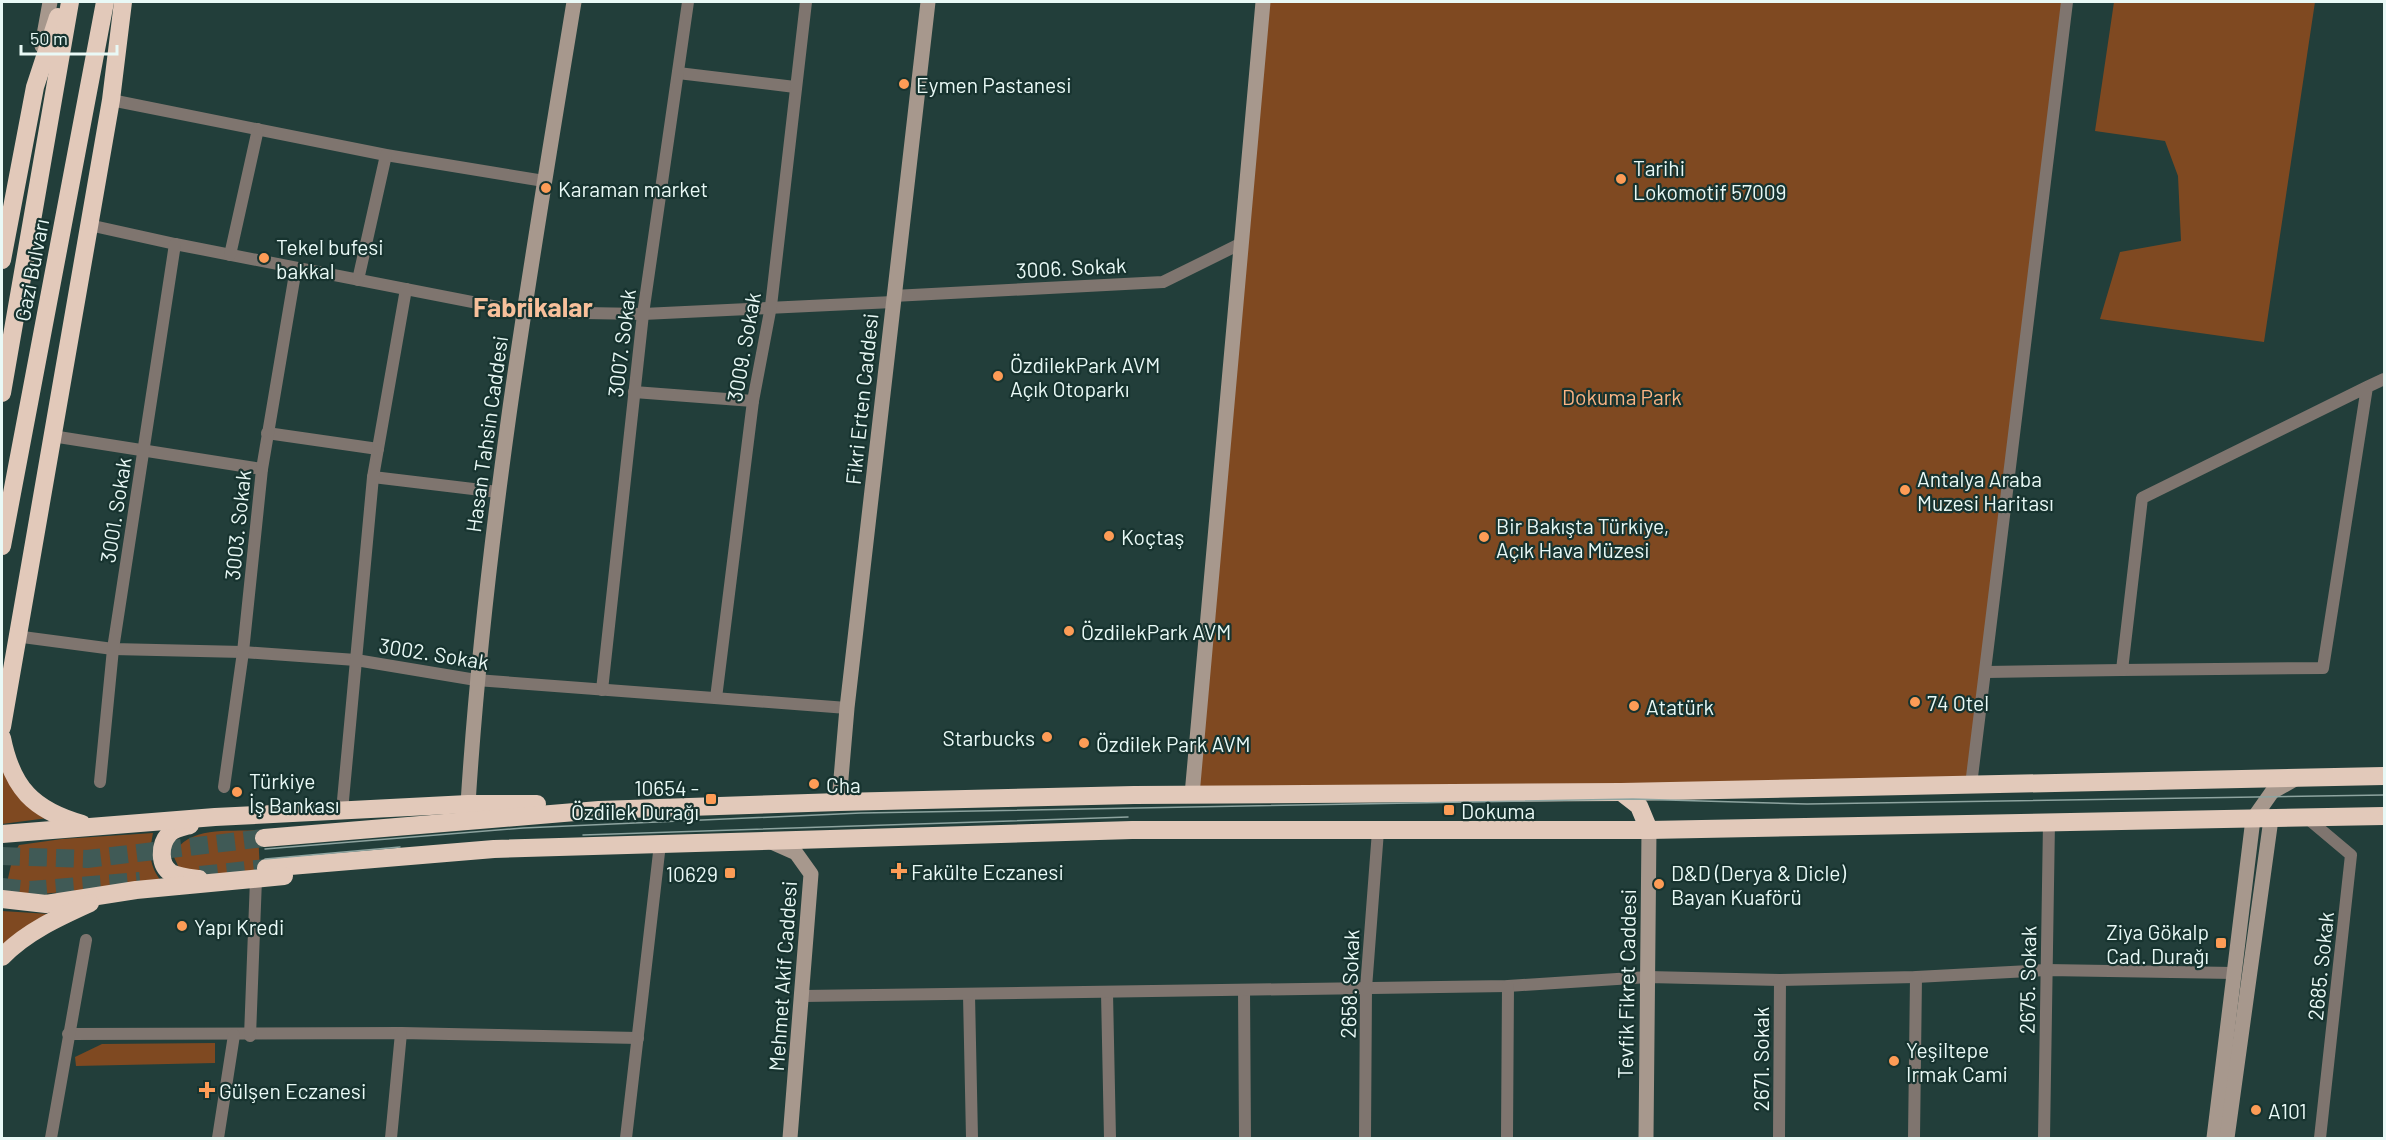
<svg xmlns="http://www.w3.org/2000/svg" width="2386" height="1140" font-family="Barlow,sans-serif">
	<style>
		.green { fill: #7f4921 }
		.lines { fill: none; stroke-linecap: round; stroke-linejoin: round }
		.highway-tunnel { stroke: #405a56; stroke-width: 18; stroke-dasharray: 18 9; stroke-linecap: butt }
		.street { stroke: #7f756f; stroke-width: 12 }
		.secondary { stroke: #a7988d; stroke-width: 15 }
		.highway { stroke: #e2c9ba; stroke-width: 18 }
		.tram { stroke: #8ea4a0; stroke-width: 1.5 }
		.poi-dot { fill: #fd9c56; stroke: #17332f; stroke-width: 2 }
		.labels { text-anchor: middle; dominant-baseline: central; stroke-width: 4.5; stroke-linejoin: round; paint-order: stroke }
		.poi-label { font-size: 21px; fill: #e9f9f6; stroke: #17332f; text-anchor: start }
		.street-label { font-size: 21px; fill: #e9f9f6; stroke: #17332f }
		.park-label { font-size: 21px; fill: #fbb484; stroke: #17332f }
		.district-label { font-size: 27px; font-weight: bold; fill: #f7c09b; stroke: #17332f }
	</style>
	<rect width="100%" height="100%" fill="#223e3a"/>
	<g class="green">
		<polygon points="1262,2 2067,2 1971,785 1192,795"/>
		<polygon points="2114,2 2315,2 2264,342 2100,319 2120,252 2181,241 2178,176 2165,141 2095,131"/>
		<polygon points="3,771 48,818 2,824"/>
		<path d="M258,830L260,874L213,877L179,868L173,855C188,825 230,832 258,830Z"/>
		<path d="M153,833C149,853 149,866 162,882L22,896L4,892C10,877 10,858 19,845L62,839Z"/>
		<polygon points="2,911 49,914 2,948"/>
		<polygon points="215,1043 215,1063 76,1066 75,1057 102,1044"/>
	</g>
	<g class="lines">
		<g class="highway-tunnel">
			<polyline points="2,856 87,859 264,838"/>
			<polyline points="200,875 266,868"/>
			<polyline points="2,887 30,890 140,881"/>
		</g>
		<g class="street">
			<polyline points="678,73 795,87"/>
			<polyline points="111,100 386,155 544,181"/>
			<polyline points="89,225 175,244 524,312 643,314 893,302"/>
			<polyline points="230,255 258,129"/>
			<polyline points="358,280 386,155"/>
			<polyline points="893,296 1163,282 1242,243"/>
			<polyline points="2367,387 2323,668 2122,670 2142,498 2367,387 2384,379"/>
			<polyline points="634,392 753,401"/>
			<polyline points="267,433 378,449"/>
			<polyline points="52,436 262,469"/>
			<polyline points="373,477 498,492"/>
			<polyline points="15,636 113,649 243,652 356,660 476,680 847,708"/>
			<polyline points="1986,672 2122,670"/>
			<polyline points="602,690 643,314 688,2"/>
			<polyline points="716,698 753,401 771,306 806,2"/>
			<polyline points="100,782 113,649 175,244"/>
			<polyline points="1971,785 2067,2"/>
			<polyline points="224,787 243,652 262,469 296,268"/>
			<polyline points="342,811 373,477 406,289"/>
			<polyline points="2307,818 2351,855 2320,1138"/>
			<polyline points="1244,990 1245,1138"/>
			<polyline points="1107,993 1110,1138"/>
			<polyline points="969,995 972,1138"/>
			<polyline points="803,996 1508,986 1648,977 1780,980 1916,977 2047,970 2234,973"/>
			<polyline points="68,1034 401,1033 638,1038"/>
			<polyline points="250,1036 256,879"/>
			<polyline points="51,1138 86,940"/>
			<polyline points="218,1138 234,1035"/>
			<polyline points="391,1138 401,1033"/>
			<polyline points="626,1138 660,844"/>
			<polyline points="1365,1138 1366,988 1378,831"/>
			<polyline points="1507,1138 1508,986"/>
			<polyline points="1779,1138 1780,980"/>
			<polyline points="1914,1138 1916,977"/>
			<polyline points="2044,1138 2049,822"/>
		</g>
		<g class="secondary">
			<polyline points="42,46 50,2"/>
			<polyline points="1192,795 1263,2"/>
			<polyline points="839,802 847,708 928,2"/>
			<path d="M468,804C485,534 530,268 574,2"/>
			<polyline points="769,841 796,853 811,874 790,1138"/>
			<polyline points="1646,1138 1649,830"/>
			<polyline points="2214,1138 2253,819 2272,792 2295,779"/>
			<polyline points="2227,1138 2271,819"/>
		</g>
		<g class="highway">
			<polyline points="2,260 35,87 58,17"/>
			<polyline points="2,393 70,2"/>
			<polyline points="2,546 105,2"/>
			<polyline points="2,727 111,100 123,2"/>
			<path d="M2,738C12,788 33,810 82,824"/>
			<polyline points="1621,792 1639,806 1649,830"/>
			<path d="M190,825C183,827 173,829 169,834C159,845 159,865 171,873C179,877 191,878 199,879"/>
			<polyline points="2,834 215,817 468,804 537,804"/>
			<polyline points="264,838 599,810 839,802 1134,795 1621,792 2384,776"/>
			<polyline points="266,868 494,849 1132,830 1649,830 2384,816"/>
			<polyline points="2,899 46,904 136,890 284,876"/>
			<path d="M2,957C26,932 59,917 90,903"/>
		</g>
		<g class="tram">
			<polyline points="583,835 1128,817"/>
			<polyline points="265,849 523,828 861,813 1633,799 1807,804 2384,795"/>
			<polyline points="265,859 400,847"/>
		</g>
	</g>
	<g class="poi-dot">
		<circle cx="904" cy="84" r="6"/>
		<circle cx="1621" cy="179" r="6"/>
		<circle cx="546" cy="188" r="6"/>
		<circle cx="264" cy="258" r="6"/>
		<circle cx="998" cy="376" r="6"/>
		<circle cx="1905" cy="490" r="6"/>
		<circle cx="1109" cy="536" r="6"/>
		<circle cx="1484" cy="537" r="6"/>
		<circle cx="1069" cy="631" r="6"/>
		<circle cx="1915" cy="702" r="6"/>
		<circle cx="1634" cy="706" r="6"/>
		<circle cx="1047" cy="737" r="6"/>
		<circle cx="1084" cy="743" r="6"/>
		<circle cx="814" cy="784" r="6"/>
		<circle cx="237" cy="792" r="6"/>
		<rect x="705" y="793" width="12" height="12" rx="3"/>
		<rect x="1443" y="804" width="12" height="12" rx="3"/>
		<path d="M896 862h6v6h6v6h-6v6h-6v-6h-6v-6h6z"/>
		<rect x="724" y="867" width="12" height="12" rx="3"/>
		<circle cx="1659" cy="884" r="6"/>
		<circle cx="182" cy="926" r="6"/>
		<rect x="2215" y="937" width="12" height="12" rx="3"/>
		<circle cx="1894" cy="1061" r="6"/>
		<path d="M204 1081h6v6h6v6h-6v6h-6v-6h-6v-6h6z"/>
		<circle cx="2256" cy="1110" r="6"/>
	</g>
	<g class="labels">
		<g class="poi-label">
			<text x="916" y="84">Eymen Pastanesi</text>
			<text x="1633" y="167">Tarihi<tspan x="1633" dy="24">Lokomotif 57009</tspan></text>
			<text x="558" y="188">Karaman market</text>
			<text x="276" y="246">Tekel bufesi<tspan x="276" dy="24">bakkal</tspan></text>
			<text x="1010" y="364">ÖzdilekPark AVM<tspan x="1010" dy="24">Açık Otoparkı</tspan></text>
			<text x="1917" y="478">Antalya Araba<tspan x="1917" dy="24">Muzesi Haritası</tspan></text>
			<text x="1496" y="525">Bir Bakışta Türkiye,<tspan x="1496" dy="24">Açık Hava Müzesi</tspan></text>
			<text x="1121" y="536">Koçtaş</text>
			<text x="1081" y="631">ÖzdilekPark AVM</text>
			<text x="1927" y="702">74 Otel</text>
			<text x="1646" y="706">Atatürk</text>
			<text x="1035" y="737" text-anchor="end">Starbucks</text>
			<text x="1096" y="743">Özdilek Park AVM</text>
			<text x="249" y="780">Türkiye<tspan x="249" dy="24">İş Bankası</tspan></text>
			<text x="826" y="784">Cha</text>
			<text x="699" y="787" text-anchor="end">10654 -<tspan x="699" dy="24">Özdilek Durağı</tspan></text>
			<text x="1461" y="810">Dokuma</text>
			<text x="911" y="871">Fakülte Eczanesi</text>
			<text x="1671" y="872">D&amp;D (Derya &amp; Dicle)<tspan x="1671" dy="24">Bayan Kuaförü</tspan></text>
			<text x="718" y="873" text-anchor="end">10629</text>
			<text x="194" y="926">Yapı Kredi</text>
			<text x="2209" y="931" text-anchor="end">Ziya Gökalp<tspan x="2209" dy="24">Cad. Durağı</tspan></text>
			<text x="1906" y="1049">Yeşiltepe<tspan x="1906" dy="24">Irmak Cami</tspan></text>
			<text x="219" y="1090">Gülşen Eczanesi</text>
			<text x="2268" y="1110">A101</text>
		</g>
		<g class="street-label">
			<text transform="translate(1071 267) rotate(-3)">3006. Sokak</text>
			<text transform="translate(31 270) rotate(-79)">Gazi Bulvarı</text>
			<text transform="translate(621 343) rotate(-83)">3007. Sokak</text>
			<text transform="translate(743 347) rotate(-80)">3009. Sokak</text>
			<text transform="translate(861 399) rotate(-84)">Fikri Erten Caddesi</text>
			<text transform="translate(486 434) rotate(-82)">Hasan Tahsin Caddesi</text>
			<text transform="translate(115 510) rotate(-81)">3001. Sokak</text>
			<text transform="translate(237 525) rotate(-84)">3003. Sokak</text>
			<text transform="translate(434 653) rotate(9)">3002. Sokak</text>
			<text transform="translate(2320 966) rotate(-84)">2685. Sokak</text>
			<text transform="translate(782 976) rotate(-86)">Mehmet Akif Caddesi</text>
			<text transform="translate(2027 980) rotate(-89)">2675. Sokak</text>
			<text transform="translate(1349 984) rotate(-88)">2658. Sokak</text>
			<text transform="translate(1626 984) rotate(-89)">Tevfik Fikret Caddesi</text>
			<text transform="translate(1760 1059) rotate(-90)">2671. Sokak</text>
		</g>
		<g class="park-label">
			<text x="1622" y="396">Dokuma Park</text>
		</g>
		<g class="district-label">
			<text x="533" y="306">Fabrikalar</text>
		</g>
	</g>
	<rect width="2386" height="1140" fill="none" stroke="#e9f9f6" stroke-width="6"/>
	<path d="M21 45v9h96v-9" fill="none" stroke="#e9f9f6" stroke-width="3"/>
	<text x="30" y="45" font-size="18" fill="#e9f9f6" stroke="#17332f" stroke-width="4.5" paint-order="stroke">50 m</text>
</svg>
